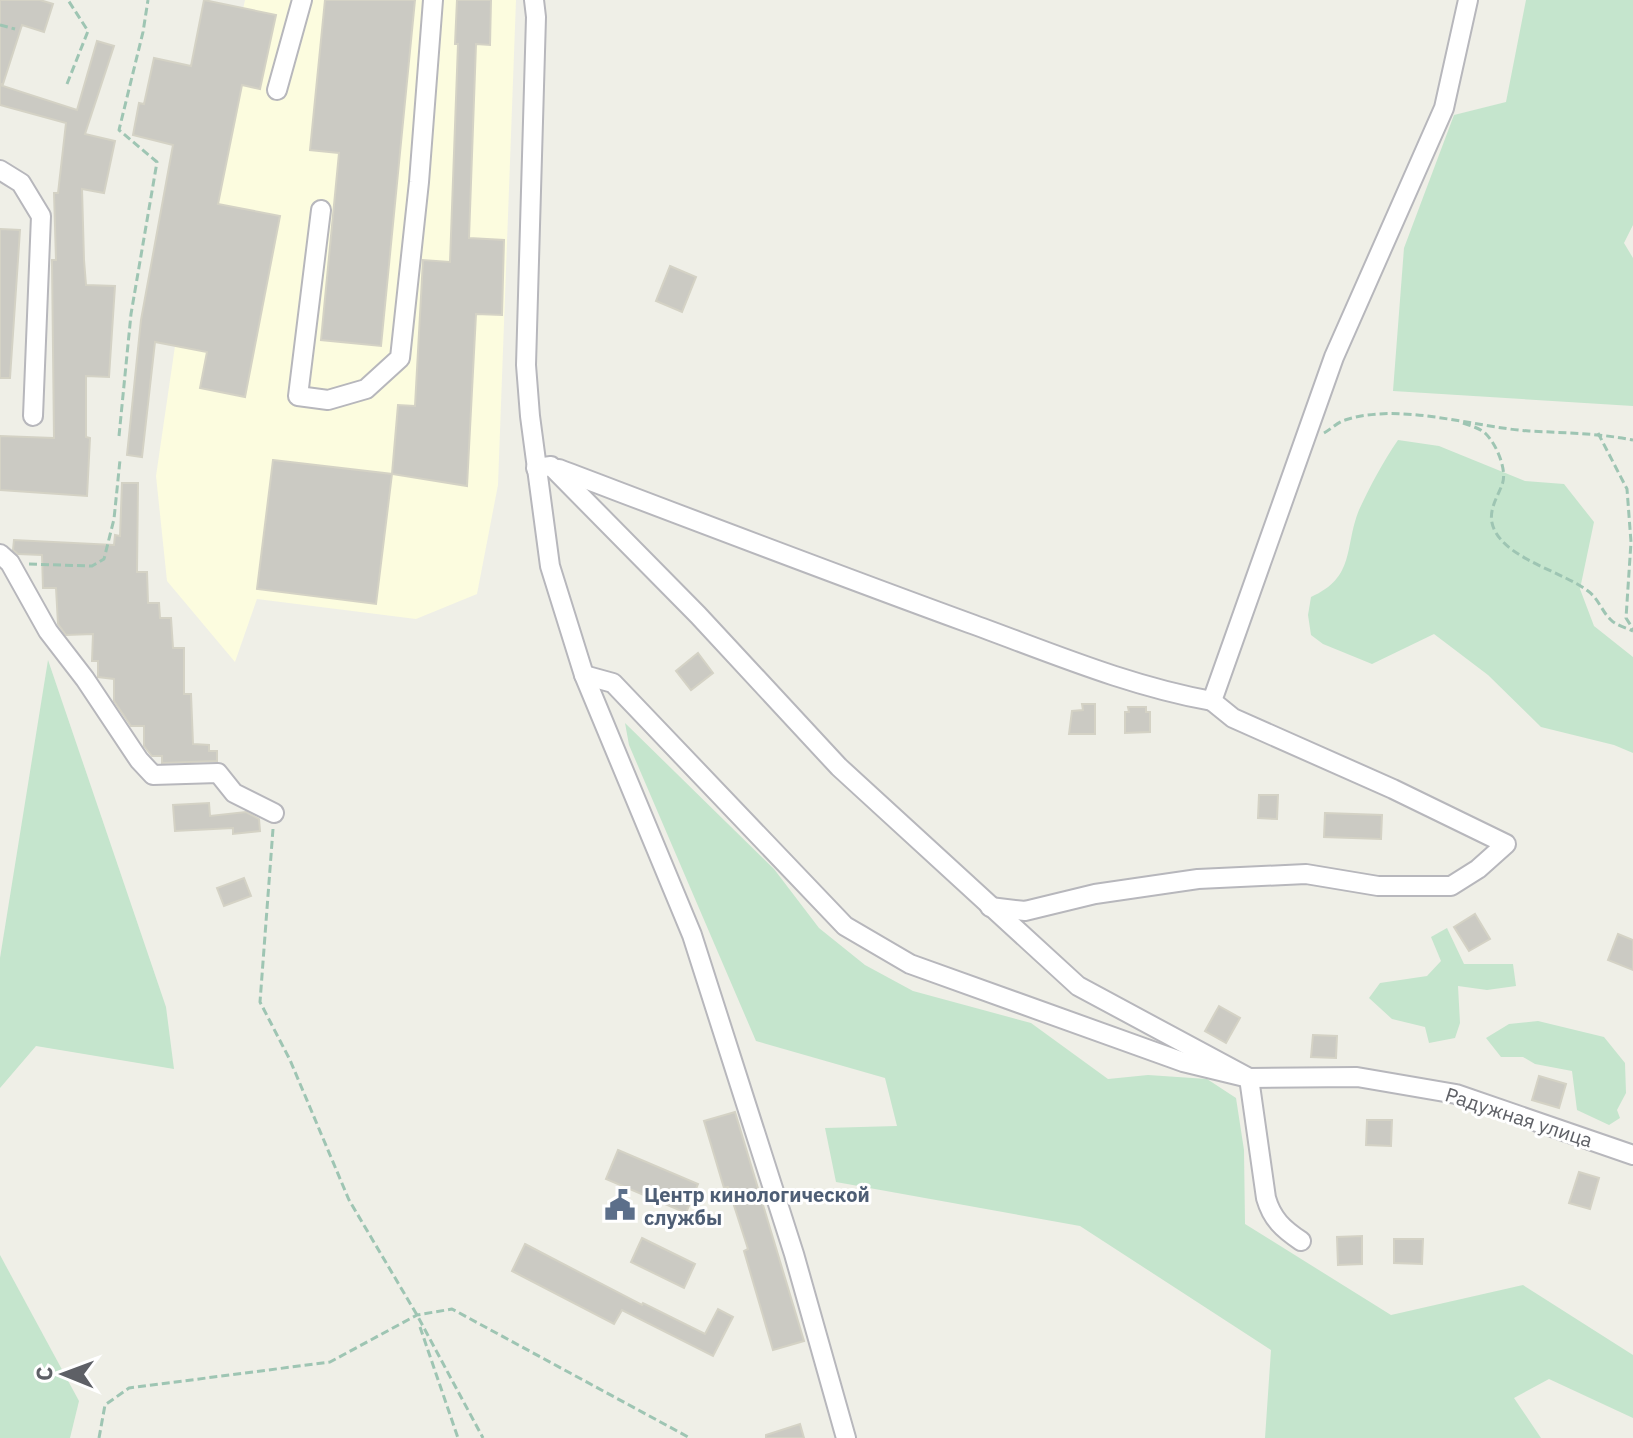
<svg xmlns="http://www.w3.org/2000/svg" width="1633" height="1438" font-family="'IBM Plex Sans',sans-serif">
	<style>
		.commercial { fill: #fcfcdf }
		.green { fill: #c5e5cd }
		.building { fill: #cbcac3; stroke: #d4d2c5; stroke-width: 2 }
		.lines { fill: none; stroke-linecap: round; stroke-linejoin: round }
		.minor-casing { stroke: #b7b7bc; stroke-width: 22 }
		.path { stroke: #9ec5b3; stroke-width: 3; stroke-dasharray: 8 4; stroke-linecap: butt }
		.minor { stroke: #fff; stroke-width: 18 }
		.labels { text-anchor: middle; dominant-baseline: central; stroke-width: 6; stroke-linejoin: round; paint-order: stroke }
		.street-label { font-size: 20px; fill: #5e6066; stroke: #fff }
		.service-label { font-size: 20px; font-weight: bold; fill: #4e5e75; stroke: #fff; text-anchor: start }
	</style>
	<rect width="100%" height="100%" fill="#efefe7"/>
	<polygon class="commercial" points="245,0 516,0 498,485 477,594 416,619 257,599 235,662 167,581 156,476 175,346 194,238"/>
	<g class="green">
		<polygon points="1526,0 1633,0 1633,225 1624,243 1633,258 1633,406 1393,391 1404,248 1454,115 1506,102"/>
		<path d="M1398,440L1439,446L1525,481L1564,484L1594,522L1580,589L1594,626L1633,657V753L1614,745L1541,727L1488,675L1434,634L1372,664L1323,644L1311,635L1308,615L1311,597C1356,577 1344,547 1359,510C1370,486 1383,462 1398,440Z"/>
		<polygon points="48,660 166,1007 174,1069 36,1046 0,1088 0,958"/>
		<polygon points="625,723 774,869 819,928 865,965 913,991 1031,1023 1108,1079 1148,1075 1207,1079 1236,1098 1244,1150 1245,1224 1391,1315 1523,1285 1633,1355 1633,1418 1549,1379 1514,1398 1541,1438 1265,1438 1271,1350 1080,1226 836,1182 825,1128 897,1126 885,1078 756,1041 629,745"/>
		<polygon points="1447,928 1464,964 1513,964 1516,986 1487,990 1458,986 1460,1023 1455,1038 1429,1043 1425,1027 1392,1019 1369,998 1380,983 1427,976 1441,961 1431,937"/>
		<polygon points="1538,1021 1604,1037 1625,1063 1626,1093 1617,1110 1620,1118 1609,1125 1577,1110 1572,1071 1535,1064 1523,1057 1501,1057 1486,1038 1509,1024"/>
		<polygon points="0,1255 79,1401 70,1438 0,1438"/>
	</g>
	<g class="building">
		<polygon points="0,0 40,0 53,4 44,32 22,25 3,84 0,84"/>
		<polygon points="204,0 276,15 260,89 242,85 218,204 280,216 245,397 200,388 207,352 155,342 142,457 127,455 141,320 173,145 133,135 139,103 144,104 154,58 191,66"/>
		<polygon points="325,0 415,0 381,346 321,340 339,153 310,150"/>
		<polygon points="457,0 491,0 490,45 476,44 469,238 504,240 502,315 476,314 467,486 392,474 398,405 415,406 423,260 450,262 458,44 455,44"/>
		<polygon points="97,41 114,46 85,134 115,141 104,193 82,189 84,260 86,285 115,286 109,377 86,376 86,437 90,438 87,496 0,490 0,436 54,438 52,260 56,260 54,193 58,193 66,123 0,105 0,85 77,110"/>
		<polygon points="0,229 20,230 10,378 0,378"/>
		<polygon points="670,266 696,277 682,312 656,301"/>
		<polygon points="273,460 392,474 376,604 257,589"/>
		<polygon points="122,483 138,483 137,572 147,572 148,603 159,603 160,618 171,618 173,648 184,648 184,694 191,694 193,744 209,745 209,751 217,751 217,761 162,763 162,756 152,756 144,746 144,726 131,726 114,701 114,679 98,677 98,661 92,661 93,634 66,635 58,624 56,588 43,588 42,555 18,554 13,550 14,540 114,545 115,535 120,536"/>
		<polygon points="698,653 713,673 691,690 676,671"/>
		<polygon points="1082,704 1095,704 1095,734 1069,734 1072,711 1083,710"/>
		<polygon points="1128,707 1146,707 1146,712 1150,712 1150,732 1125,733 1125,712 1129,712"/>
		<polygon points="1259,795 1278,795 1277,819 1258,818"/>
		<polygon points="209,803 210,816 246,812 259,819 260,831 233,834 233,828 175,831 173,805"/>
		<polygon points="1325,813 1382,815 1381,839 1324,837"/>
		<polygon points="244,878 251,896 224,906 217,888"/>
		<polygon points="1475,914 1490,939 1469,951 1454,927"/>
		<polygon points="1618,934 1633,940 1633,970 1608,960"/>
		<polygon points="1219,1006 1240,1018 1226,1043 1205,1031"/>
		<polygon points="1313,1035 1337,1036 1336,1058 1311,1057"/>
		<polygon points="1539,1076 1566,1084 1559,1108 1532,1100"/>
		<polygon points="735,1112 804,1341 773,1350 744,1251 748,1249 728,1187 724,1188 704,1121"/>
		<polygon points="1367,1120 1392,1120 1391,1146 1366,1145"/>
		<polygon points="618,1150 698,1184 686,1213 606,1179"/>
		<polygon points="1579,1172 1599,1178 1590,1209 1569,1203"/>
		<polygon points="1362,1236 1362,1264 1338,1265 1337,1237"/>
		<polygon points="642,1238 695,1264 684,1288 631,1262"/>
		<polygon points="1394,1239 1423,1239 1422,1264 1394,1263"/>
		<polygon points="525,1244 642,1305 643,1303 705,1334 718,1309 733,1317 713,1356 622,1310 614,1324 512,1271"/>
		<polygon points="800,1424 804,1438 766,1438 766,1435"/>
	</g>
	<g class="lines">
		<defs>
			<g id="minor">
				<polyline points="534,0 536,17 526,365 530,416 550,566 584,675 692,935 794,1254 846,1438"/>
				<polyline points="277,90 302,0"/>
				<polyline points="0,170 21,183 41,216 33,416"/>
				<polyline points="321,210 298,396 328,400 366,389 400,358 419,182 433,0"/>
				<path d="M536,468L551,466L698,615L839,767L1078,986L1249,1078L1266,1198C1272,1219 1283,1229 1301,1241"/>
				<path d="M559,469C696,521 832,573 969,623C1049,652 1128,686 1212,701"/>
				<polyline points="0,554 10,563 48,631 85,679 139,760 153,775 218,773 234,793 274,813"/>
				<polyline points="584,675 613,683 845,926 910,964 1183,1062 1249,1078 1357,1077 1456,1094 1633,1155"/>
				<polyline points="990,907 1025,911 1095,894 1198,879 1306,874 1378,886 1451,886 1478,869 1506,844 1393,789 1233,718 1212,701 1334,357 1444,108 1468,0"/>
			</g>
		</defs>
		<use href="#minor" class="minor-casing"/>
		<g class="path">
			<polyline points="0,25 15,29"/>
			<polyline points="67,84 88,31 68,0"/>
			<path d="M1463,423C1471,426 1480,428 1486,434C1496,444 1508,470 1502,485C1496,500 1486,514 1495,531C1510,560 1563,572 1588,591C1599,599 1602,612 1611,620C1616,625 1626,628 1633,631"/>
			<path d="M1324,433C1331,429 1338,422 1345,420C1401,402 1472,427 1529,431C1565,433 1597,433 1633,440"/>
			<polyline points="1598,433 1627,489 1631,542 1626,618 1633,629"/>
			<polyline points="119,436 131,314 157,162 119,130 143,32 148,0"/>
			<polyline points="29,564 92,566 104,559 114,519 120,460"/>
			<polyline points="273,829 260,1002 290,1060 349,1200 417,1315 483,1438"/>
			<polyline points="420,1327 458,1438"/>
			<polyline points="99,1438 105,1405 129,1388 330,1362 417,1315 452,1309 690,1438"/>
		</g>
		<use href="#minor" class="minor"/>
	</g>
	<defs>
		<symbol id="civic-bare" viewBox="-9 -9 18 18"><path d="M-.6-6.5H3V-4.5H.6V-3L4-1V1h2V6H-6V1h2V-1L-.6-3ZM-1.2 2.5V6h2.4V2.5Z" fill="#5c6f8a" stroke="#fff" stroke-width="2.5" paint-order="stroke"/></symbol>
	</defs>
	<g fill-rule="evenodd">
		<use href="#civic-bare" x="598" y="1183" width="44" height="44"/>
	</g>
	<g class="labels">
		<g class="street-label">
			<text transform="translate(1519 1117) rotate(18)">Радужная улица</text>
		</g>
		<g class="service-label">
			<text x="644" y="1194">Центр кинологической<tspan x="644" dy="23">службы</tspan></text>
		</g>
	</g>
	<g transform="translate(64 1374) rotate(271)" stroke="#ffffff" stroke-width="6" paint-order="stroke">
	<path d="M0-6L14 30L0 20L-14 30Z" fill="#5e6066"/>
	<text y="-12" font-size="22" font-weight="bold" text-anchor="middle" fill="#5e6066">С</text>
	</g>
</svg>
